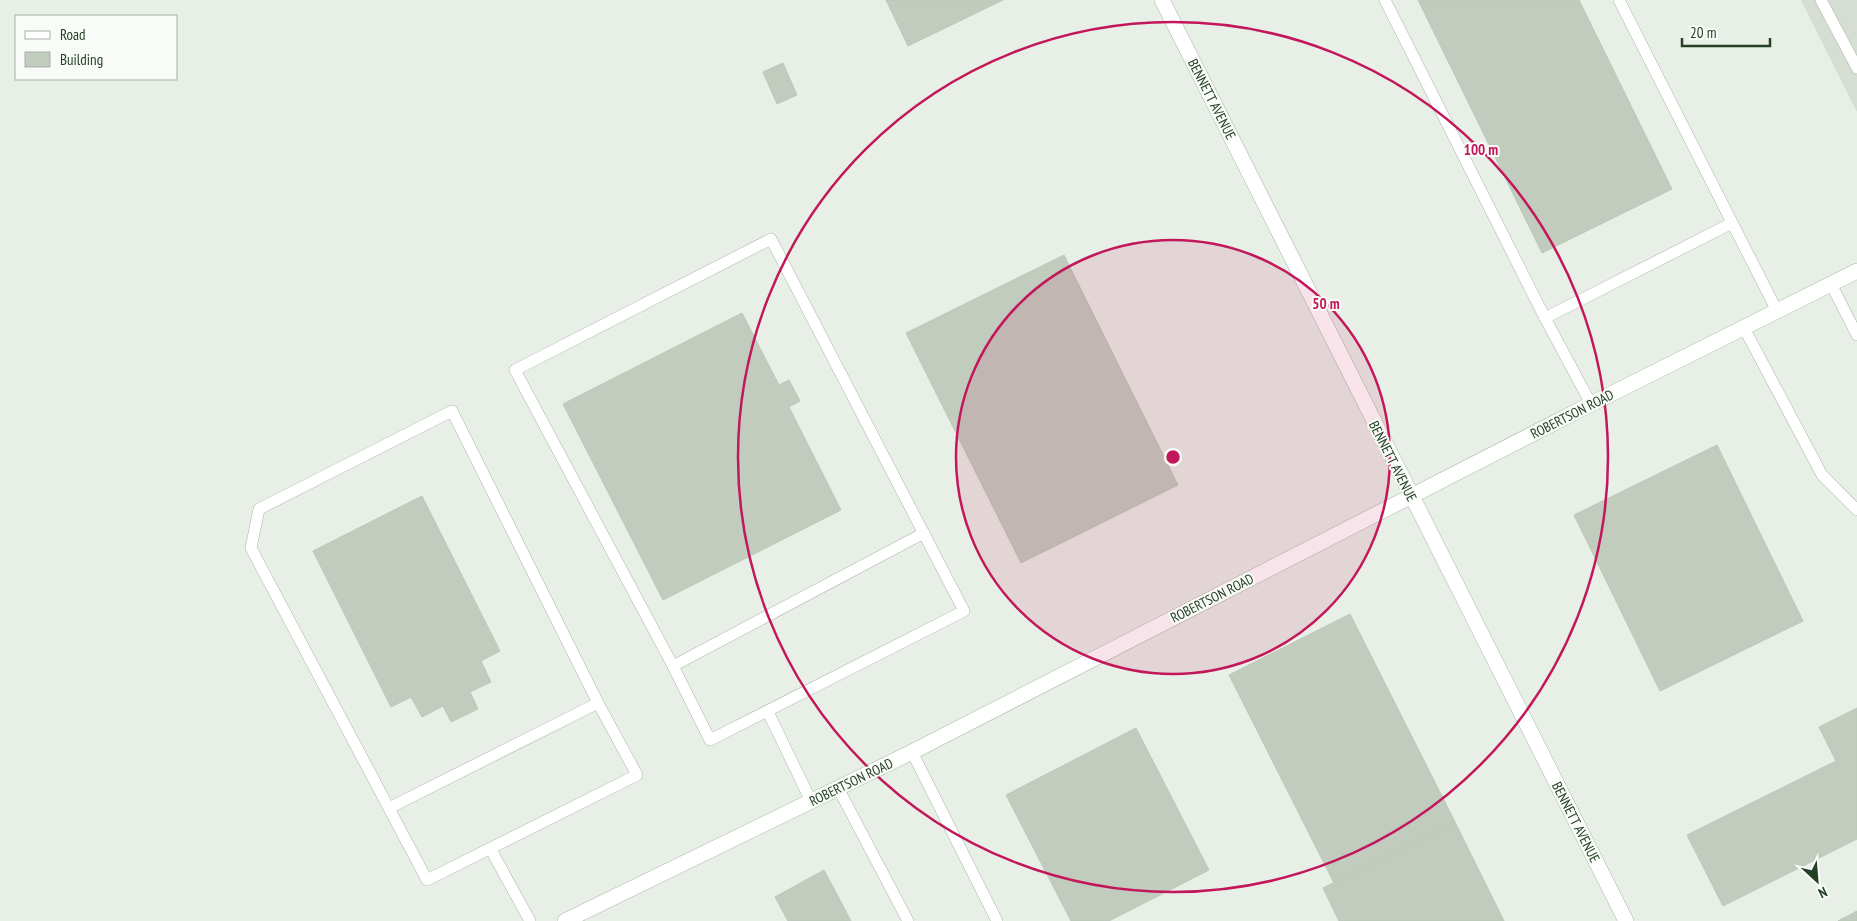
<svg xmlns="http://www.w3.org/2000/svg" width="1857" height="921" font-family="'PT Sans Narrow',sans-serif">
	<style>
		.built { fill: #d6ded4 }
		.building { fill: #c1ccbe; stroke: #bbc8b9 }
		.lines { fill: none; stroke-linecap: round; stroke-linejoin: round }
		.lane-casing { stroke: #aab7a8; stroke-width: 12 }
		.street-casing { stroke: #aab7a8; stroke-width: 16 }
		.secondary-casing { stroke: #a7baa5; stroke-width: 16 }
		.lane { stroke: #fff; stroke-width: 11 }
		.street { stroke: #fff; stroke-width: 15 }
		.secondary { stroke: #fff; stroke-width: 15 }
		.ring { fill: none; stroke: #c2185b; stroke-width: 2.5 }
		.labels { text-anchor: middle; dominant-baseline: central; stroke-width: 4; stroke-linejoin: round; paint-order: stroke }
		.street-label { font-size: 14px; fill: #254125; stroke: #f8fbf7 }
		.centre { fill: #c2185b; stroke: #f8fbf7; stroke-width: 2.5 }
		.ring-label { font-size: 15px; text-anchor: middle; font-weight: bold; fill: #c2185b; stroke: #f8fbf7; stroke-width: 4; stroke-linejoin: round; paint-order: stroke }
	</style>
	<rect width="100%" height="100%" fill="#e8efe6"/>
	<polygon class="built" points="1801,0 1857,0 1857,112"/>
	<g class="building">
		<polygon points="886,0 1003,0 908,46"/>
		<polygon points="1418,0 1579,0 1672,189 1542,253"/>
		<polygon points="783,63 797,95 777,104 763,72"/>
		<polygon points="1064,255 1178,485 1021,563 906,333"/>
		<polygon points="742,313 779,385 789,380 800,401 789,407 841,510 663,600 563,404"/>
		<polygon points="1717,445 1803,621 1660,691 1574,515"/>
		<polygon points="422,496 500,651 481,661 491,682 470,692 478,709 451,722 443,706 422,717 411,697 391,707 313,551"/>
		<polygon points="1350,614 1455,822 1334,883 1229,675"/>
		<polygon points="1857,708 1857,839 1723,906 1687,835 1836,761 1819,727"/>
		<polygon points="1136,728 1209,870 1109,921 1071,921 1006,795"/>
		<polygon points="1455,822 1504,921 1339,921 1323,888"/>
		<polygon points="824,870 851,921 788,921 775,897"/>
		<polygon points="1857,911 1857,921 1838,921"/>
	</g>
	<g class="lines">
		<defs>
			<g id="lane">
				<polyline points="1385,0 1545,318 1591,404"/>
				<polyline points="1619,0 1777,311"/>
				<polyline points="1821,0 1857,68"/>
				<polygon points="771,239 964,611 710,740 673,666 515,370"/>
				<polyline points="1831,284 1857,335"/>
				<polyline points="1545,318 1732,223"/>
				<polyline points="1744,328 1822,475 1857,510"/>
				<polyline points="673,666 924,533"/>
				<polyline points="768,712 811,801"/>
				<polyline points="912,752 997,921"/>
				<polyline points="838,788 908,921"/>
				<polyline points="389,808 598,703 452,411 259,509 251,548 427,880 637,775 598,703"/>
				<polyline points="490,848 530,921"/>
			</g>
			<polyline id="street" points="1162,0 1626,921"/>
			<polyline id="secondary" points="565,921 912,752 1591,404 1857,271"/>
		</defs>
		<use href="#lane" class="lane-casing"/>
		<use href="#street" class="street-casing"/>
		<use href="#secondary" class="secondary-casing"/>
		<use href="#lane" class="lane"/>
		<use href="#street" class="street"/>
		<use href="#secondary" class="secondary"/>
	</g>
	<circle cx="1173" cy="457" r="217" fill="#c2185b" fill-opacity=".12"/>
	<g class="ring">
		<circle cx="1173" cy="457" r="217"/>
		<circle cx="1173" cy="457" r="435"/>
	</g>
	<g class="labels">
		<g class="street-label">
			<text transform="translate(1212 99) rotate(63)">BENNETT AVENUE</text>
			<text transform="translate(1572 414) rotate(-27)">ROBERTSON ROAD</text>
			<text transform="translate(1393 461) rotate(63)">BENNETT AVENUE</text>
			<text transform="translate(1212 598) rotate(-27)">ROBERTSON ROAD</text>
			<text transform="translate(851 782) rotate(-26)">ROBERTSON ROAD</text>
			<text transform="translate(1576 822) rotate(63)">BENNETT AVENUE</text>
		</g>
	</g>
	<circle cx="1173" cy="457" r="8" class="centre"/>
	<g class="ring-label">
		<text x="1481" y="155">100 m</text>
		<text x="1326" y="309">50 m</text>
	</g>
	<rect x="15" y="15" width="162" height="65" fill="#f8fbf7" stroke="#a4b1a3"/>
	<rect x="25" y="31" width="25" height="8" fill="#ffffff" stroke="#a4b1a3"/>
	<text x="60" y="40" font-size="15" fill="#254125">Road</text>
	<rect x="25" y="52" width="25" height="15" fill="#c1ccbe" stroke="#a4b1a3"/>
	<text x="60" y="65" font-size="15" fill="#254125">Building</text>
	<g transform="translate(1817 881) rotate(154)" stroke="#f8fbf7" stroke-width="4" paint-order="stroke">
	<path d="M0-4L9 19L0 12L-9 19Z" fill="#254125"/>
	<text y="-8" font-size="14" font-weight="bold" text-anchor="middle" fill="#254125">N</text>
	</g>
	<path d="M1682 38v8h88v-8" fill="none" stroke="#254125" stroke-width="2.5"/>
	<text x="1690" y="38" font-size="15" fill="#254125" stroke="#f8fbf7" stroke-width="4" paint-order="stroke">20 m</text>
</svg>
